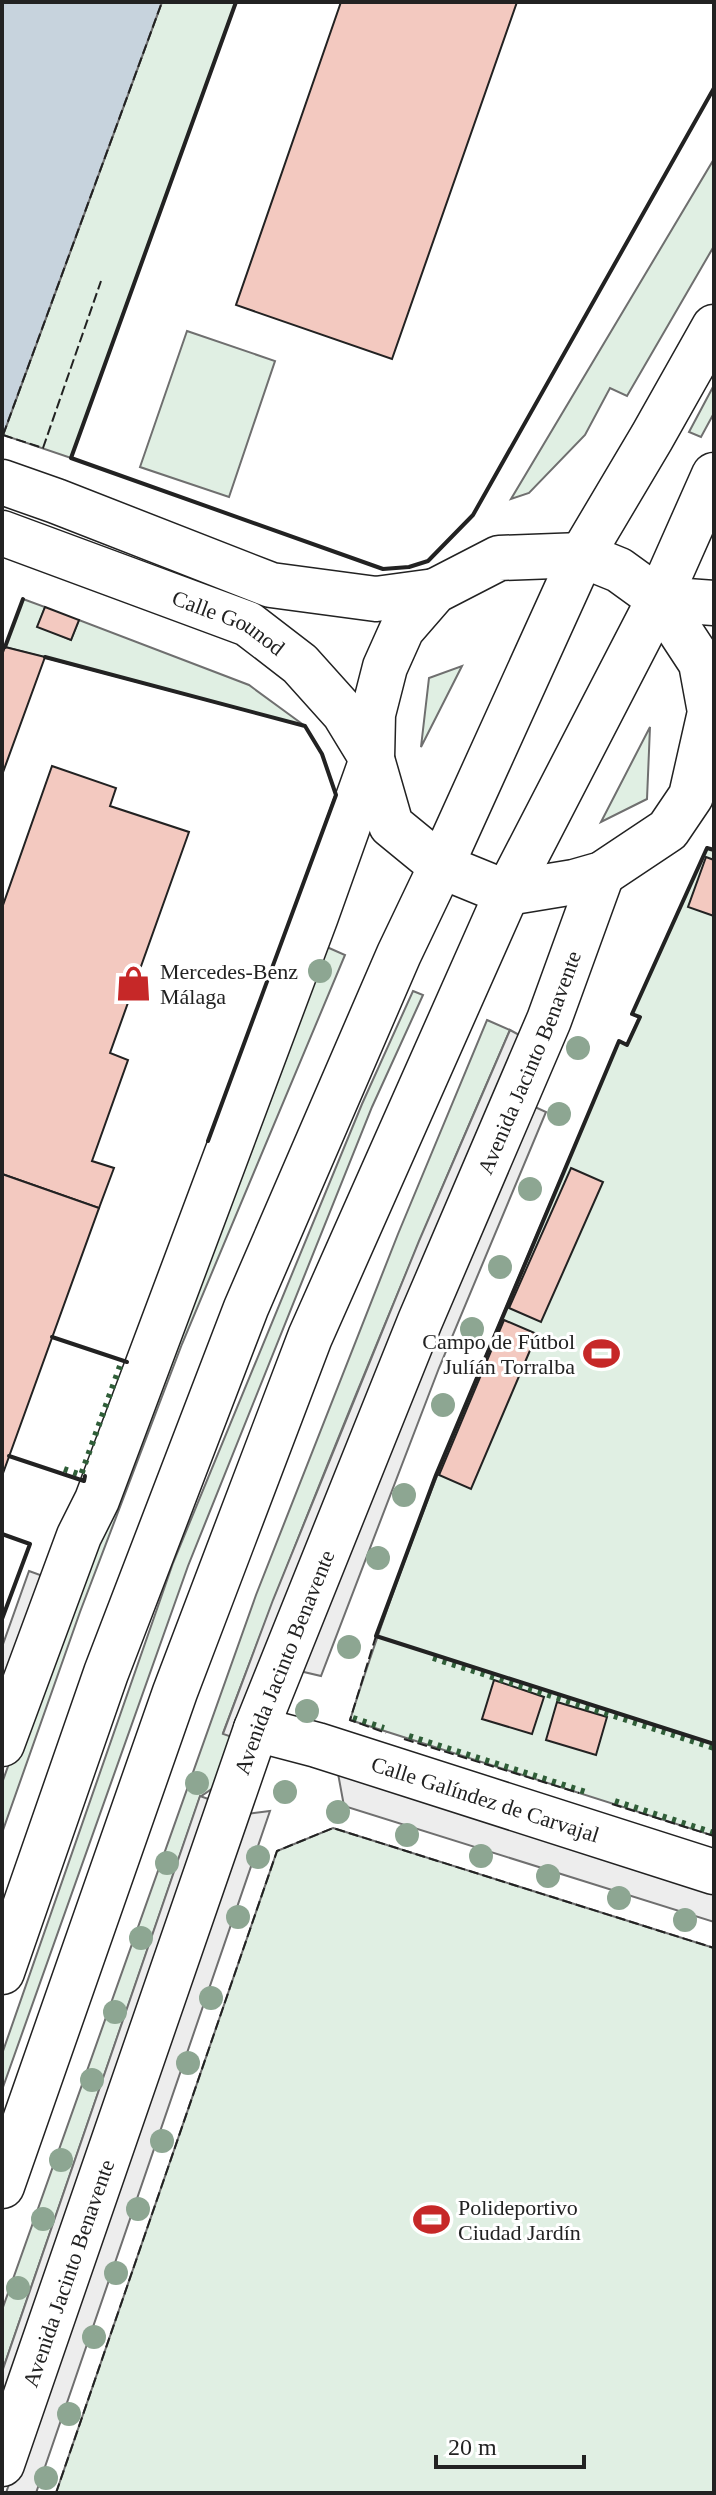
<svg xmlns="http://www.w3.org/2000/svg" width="716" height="2495" font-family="'Times New Roman',serif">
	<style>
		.green { fill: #e0efe3; stroke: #6f6f6f; stroke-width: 2 }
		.parking { fill: #ededed; stroke: #6f6f6f; stroke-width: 2 }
		.water { fill: #c7d3dd; stroke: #6f6f6f; stroke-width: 2 }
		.building { fill: #f3c9c0; stroke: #222; stroke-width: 2 }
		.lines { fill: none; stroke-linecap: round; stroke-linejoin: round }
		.street-casing { stroke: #222; stroke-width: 47 }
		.primary-casing { stroke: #222; stroke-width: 47 }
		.highway-casing { stroke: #222; stroke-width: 47 }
		.street { stroke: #fff; stroke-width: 44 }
		.primary { stroke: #fff; stroke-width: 44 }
		.highway { stroke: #fff; stroke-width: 44 }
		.hedge { stroke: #2f5e38; stroke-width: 6; stroke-dasharray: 4 6; stroke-linecap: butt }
		.fence { stroke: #222; stroke-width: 2; stroke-dasharray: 10 4; stroke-linecap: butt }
		.wall { stroke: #222; stroke-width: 4 }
		.tree { fill: #8da692 }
		.labels { text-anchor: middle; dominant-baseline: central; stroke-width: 6; stroke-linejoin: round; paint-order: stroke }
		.street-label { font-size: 22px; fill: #222; stroke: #fff }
		.poi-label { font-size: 22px; fill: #222; stroke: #fff; text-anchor: start }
	</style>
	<rect width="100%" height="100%" fill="#fff"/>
	<g class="green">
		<polygon points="162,2 236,2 71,458 3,435"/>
		<polygon points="714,159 714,246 627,396 610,388 585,435 529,493 511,499"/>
		<polygon points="187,331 275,361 229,497 140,467"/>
		<polygon points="714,385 714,413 701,437 689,432"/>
		<polygon points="23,599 45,607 38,626 71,640 79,620 249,685 305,726 5,647"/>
		<polygon points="462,666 421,747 429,678"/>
		<polygon points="650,727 647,799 601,822"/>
		<path d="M707,848L714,850V1836L350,1720C423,1488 525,1265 619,1041L627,1044L639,1018L632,1014Z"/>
		<polygon points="320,944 345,955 182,1344 80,1612 2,1833 2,1783 66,1605"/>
		<polygon points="413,991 423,995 372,1107 188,1566 2,2090 2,2054 173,1563 362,1104"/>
		<path d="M487,1020L510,1030C409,1262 312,1496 223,1733L241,1740L219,1784L200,1797L2,2372V2310L256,1595L398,1234Z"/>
		<polygon points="333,1828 714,1948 714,2493 56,2493 277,1851"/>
	</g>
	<g class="parking">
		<polygon points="510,1030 523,1037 241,1740 223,1734 273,1600 419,1241"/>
		<polygon points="522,1101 546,1112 439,1368 321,1676 291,1669"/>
		<polygon points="29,1571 43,1576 2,1689 2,1647"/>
		<polygon points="337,1768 714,1887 714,1922 344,1806"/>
		<polygon points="200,1796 214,1801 2,2416 2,2372"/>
		<polygon points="270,1811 36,2493 6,2493 239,1815"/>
	</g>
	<polygon class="water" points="2,2 162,2 2,438"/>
	<g class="building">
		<polygon points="341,2 517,2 392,359 236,305"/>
		<polygon points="45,607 79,620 71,640 37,627"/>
		<polygon points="5,647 45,657 2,775 2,655"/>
		<polygon points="52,766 116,788 110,806 189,832 110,1053 128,1060 92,1161 114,1168 99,1208 2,1174 2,908"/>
		<polygon points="706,857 714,860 714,916 688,907"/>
		<polygon points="571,1168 603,1182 541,1322 509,1308"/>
		<polygon points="2,1174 99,1208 2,1476"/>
		<polygon points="504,1320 537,1334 471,1489 439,1475"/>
		<polygon points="494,1680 544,1697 532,1734 482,1719"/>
		<polygon points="557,1702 607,1717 596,1755 546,1740"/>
	</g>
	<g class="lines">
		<defs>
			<g id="street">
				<polyline points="659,599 714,603"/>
				<path id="s1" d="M256,1729L317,1745L714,1872"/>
				<polyline points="2,1744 79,1536 97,1500 316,916 372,759"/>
				<path id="s2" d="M2,2464L256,1729L420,1321L549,1020L602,874"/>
			</g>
			<g id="primary">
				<polyline points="2,482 56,501 271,585 376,599 435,591"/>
				<path id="s3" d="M2,533L248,624L300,664L344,713L372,759"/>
				<polygon points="582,555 619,570 659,599 701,663 710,712 691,796 668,830 602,874 574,882 507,893 441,866 391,825 372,759 373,714 385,667 402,629 435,591 499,558"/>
				<polyline points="2,1972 106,1673 246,1308 399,954 441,866"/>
				<polyline points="2,2186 175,1692 310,1337 507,893"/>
			</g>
			<g id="highway">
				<polyline points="441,866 582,555 652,437 714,327"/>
				<polyline points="507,893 659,599 714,475"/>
			</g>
		</defs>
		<use href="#street" class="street-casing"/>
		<use href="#primary" class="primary-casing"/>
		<use href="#highway" class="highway-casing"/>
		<use href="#street" class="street"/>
		<use href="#primary" class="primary"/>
		<use href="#highway" class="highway"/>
		<g class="hedge">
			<polyline points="64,1469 81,1475 120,1366"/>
			<polyline points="433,1658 714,1748"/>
			<polyline points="353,1718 384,1728"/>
			<polyline points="409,1736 586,1792"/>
			<polyline points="615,1801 714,1833"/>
		</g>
		<g class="fence">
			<polyline points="3,435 162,2"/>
			<polyline points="3,435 43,448 101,281"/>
			<polyline points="376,1636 350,1720 386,1733"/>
			<polyline points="404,1739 579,1793"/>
			<polyline points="612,1804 714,1836"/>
			<polyline points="56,2493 277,1851 333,1828 714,1948"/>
		</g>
		<g class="wall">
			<polyline points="236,2 71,458 383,569 409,567 428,561 473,515 714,88"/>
			<polyline points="5,647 23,599"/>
			<polyline points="45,657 305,726 322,754 336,795 208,1141"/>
			<polyline points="714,850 707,848 632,1014 640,1017 627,1045 619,1041 436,1475 376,1636 714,1744"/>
			<polyline points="52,1337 127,1362"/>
			<polyline points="9,1456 84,1481 85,1476"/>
			<polyline points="2,1534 30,1544 2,1619"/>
		</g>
	</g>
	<g class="tree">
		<circle cx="320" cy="971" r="12"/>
		<circle cx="578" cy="1048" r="12"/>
		<circle cx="559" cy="1114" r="12"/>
		<circle cx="530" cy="1189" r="12"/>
		<circle cx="500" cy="1267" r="12"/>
		<circle cx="472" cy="1329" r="12"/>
		<circle cx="443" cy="1405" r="12"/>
		<circle cx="404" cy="1495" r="12"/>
		<circle cx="378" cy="1558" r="12"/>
		<circle cx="349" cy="1647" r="12"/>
		<circle cx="307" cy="1711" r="12"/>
		<circle cx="197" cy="1783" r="12"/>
		<circle cx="285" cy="1792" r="12"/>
		<circle cx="338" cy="1812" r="12"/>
		<circle cx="407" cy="1835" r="12"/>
		<circle cx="481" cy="1856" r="12"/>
		<circle cx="258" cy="1857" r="12"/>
		<circle cx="167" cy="1863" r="12"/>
		<circle cx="548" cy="1876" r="12"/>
		<circle cx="619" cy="1898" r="12"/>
		<circle cx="238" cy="1917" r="12"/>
		<circle cx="685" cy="1920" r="12"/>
		<circle cx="141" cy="1938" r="12"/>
		<circle cx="211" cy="1998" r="12"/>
		<circle cx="115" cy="2012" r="12"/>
		<circle cx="188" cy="2063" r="12"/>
		<circle cx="92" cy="2080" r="12"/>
		<circle cx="162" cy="2141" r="12"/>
		<circle cx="61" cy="2160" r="12"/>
		<circle cx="138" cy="2209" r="12"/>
		<circle cx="43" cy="2219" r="12"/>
		<circle cx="116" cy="2273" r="12"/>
		<circle cx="18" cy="2288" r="12"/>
		<circle cx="94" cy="2337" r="12"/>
		<circle cx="69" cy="2414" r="12"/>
		<circle cx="46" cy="2478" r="12"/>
	</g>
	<defs>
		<symbol id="shop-bare" viewBox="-9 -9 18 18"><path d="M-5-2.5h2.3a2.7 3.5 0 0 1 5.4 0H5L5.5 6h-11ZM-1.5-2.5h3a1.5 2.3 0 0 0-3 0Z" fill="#c62828" stroke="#fff" stroke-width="2.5" paint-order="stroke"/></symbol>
		<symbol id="stadium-bare" viewBox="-9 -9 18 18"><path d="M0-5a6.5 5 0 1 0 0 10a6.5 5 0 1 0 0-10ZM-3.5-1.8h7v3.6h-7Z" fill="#c62828" stroke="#fff" stroke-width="2.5" paint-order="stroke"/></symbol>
	</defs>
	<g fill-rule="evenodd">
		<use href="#shop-bare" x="108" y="958" width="51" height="51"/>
		<use href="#stadium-bare" x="576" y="1328" width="51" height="51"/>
		<use href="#stadium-bare" x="406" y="2194" width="51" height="51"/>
	</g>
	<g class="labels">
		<g class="street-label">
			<text stroke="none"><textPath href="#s3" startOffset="244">Calle Gounod</textPath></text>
			<text stroke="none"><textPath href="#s2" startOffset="1498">Avenida Jacinto Benavente</textPath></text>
			<text stroke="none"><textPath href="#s2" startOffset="850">Avenida Jacinto Benavente</textPath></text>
			<text stroke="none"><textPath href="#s1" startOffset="240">Calle Galíndez de Carvajal</textPath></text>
			<text stroke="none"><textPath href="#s2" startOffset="202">Avenida Jacinto Benavente</textPath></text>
		</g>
		<g class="poi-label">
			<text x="160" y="971">Mercedes-Benz<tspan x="160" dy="25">Málaga</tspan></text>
			<text x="575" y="1341" text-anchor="end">Campo de Fútbol<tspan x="575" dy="25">Julíán Torralba</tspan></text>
			<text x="458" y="2207">Polideportivo<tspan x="458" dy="25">Ciudad Jardín</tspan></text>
		</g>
	</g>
	<rect width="716" height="2495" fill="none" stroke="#222222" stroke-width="8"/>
	<path d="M436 2455v12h148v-12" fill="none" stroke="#222222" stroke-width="4"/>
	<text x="448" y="2455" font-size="24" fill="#222222" stroke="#ffffff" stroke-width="6" paint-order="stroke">20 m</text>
</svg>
